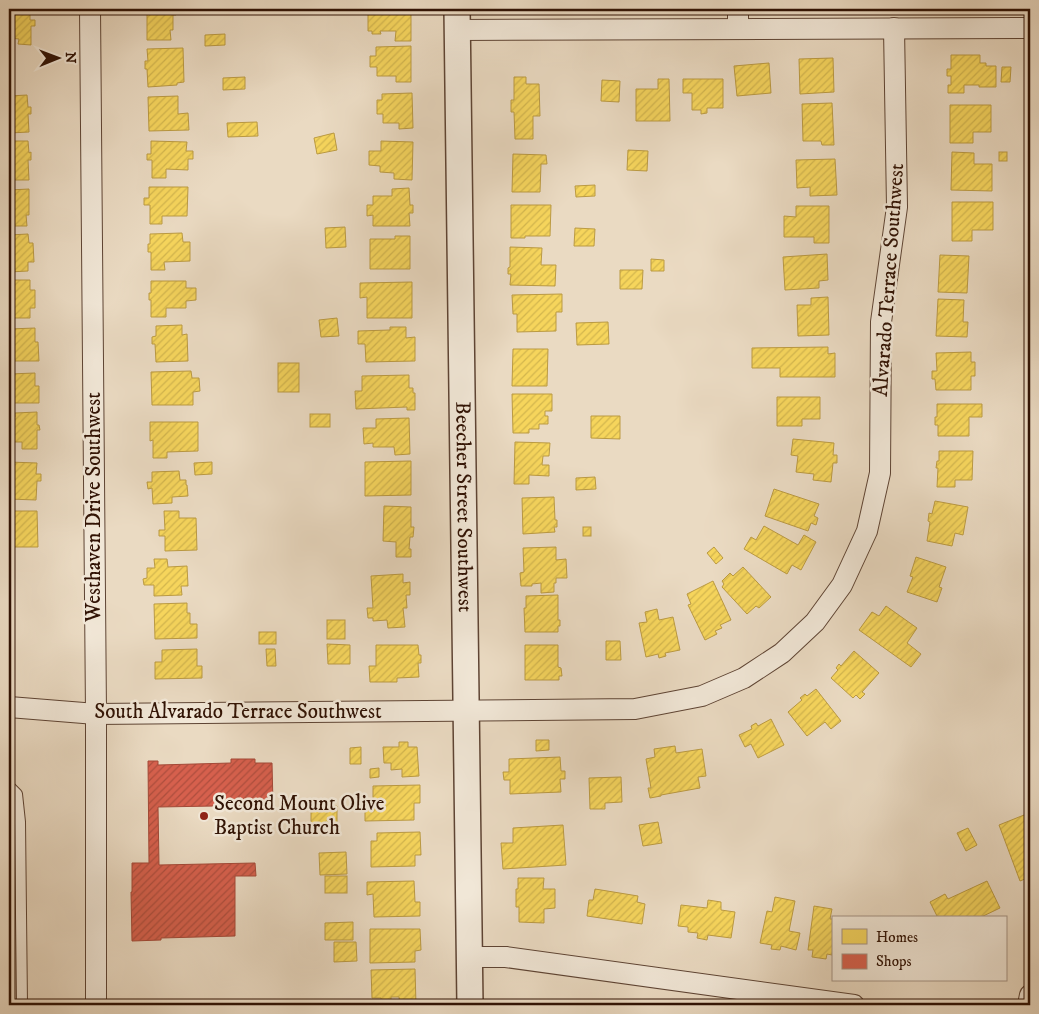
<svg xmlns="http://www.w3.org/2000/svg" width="1039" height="1014" font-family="'IM FELL DW Pica',serif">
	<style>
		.homes { fill: url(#homes-hatch); stroke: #bb9a42 }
		.shops { fill: url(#shops-hatch); stroke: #a44937 }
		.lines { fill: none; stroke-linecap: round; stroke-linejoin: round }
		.service-casing { stroke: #5e4434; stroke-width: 12 }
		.minor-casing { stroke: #5e4434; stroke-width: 22 }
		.tertiary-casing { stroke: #5e4434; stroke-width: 28 }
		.service { stroke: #f1e7d7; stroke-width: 10 }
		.minor { stroke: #f1e7d7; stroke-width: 20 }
		.tertiary { stroke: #f1e7d7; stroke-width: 25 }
		.poi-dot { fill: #8f2418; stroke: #f1e7d7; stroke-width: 2 }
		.labels { text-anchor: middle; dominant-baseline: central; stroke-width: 5; stroke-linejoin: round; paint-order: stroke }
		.street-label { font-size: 21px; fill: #301204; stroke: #f1e7d7 }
		.poi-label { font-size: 21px; fill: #301204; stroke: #f1e7d7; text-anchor: start }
	</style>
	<defs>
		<pattern id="homes-hatch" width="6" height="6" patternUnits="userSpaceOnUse" patternTransform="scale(1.25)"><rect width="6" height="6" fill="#f6d55c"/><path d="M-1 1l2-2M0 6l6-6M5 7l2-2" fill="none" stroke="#d3b64e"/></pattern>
		<pattern id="shops-hatch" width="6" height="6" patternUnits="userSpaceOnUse" patternTransform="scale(1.25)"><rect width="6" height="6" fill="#d6604d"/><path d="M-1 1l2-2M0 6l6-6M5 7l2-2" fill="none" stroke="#ae4e3e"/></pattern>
	</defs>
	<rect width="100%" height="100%" fill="#eadac2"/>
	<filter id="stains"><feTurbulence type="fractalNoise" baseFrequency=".004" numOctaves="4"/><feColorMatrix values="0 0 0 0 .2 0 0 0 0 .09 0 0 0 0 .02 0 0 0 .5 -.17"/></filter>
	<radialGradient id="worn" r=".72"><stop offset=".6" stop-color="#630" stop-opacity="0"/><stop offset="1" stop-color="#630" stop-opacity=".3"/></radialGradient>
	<g class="homes">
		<polygon points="9,9 30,9 30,20 35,20 35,26 31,26 31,45 18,44 19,39 9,38"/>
		<polygon points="147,9 182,9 182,12 176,12 176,15 173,15 173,30 170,30 171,40 147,40"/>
		<polygon points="368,9 411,9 411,41 395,41 396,31 380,31 381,34 372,34 372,31 368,31"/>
		<polygon points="225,34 225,45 205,46 205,35"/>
		<polygon points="411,46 411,82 396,82 396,76 377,76 377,67 370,67 370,56 376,56 376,47"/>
		<polygon points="183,48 184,82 177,83 177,85 148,87 147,69 145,69 145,61 148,61 147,49"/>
		<polygon points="951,55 980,55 980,63 986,63 986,66 996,66 996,87 979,87 979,85 964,85 964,93 948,93 948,85 951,85 951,76 947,76 947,69 951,69"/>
		<polygon points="833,58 834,92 800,94 799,59"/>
		<polygon points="769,63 771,93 737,96 734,66"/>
		<polygon points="1002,67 1011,67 1010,82 1001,82"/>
		<polygon points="245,77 245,89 223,90 223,78"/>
		<polygon points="514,77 526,77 526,84 539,84 540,116 533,116 533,139 515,139 514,112 511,112 511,100 514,100"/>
		<polygon points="658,79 669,79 670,121 636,121 636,89 658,89"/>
		<polygon points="683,79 723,79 723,108 707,108 707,113 701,114 701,110 692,110 692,93 683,93"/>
		<polygon points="602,80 620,81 619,102 601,101"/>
		<polygon points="412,93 413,128 399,129 399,123 383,123 383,114 377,114 377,100 382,100 382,94"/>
		<polygon points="27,95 28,107 31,107 31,114 28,114 29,132 9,133 9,96"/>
		<polygon points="178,96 178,114 188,113 189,130 149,131 148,97"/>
		<polygon points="832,103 834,145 822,145 821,141 803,141 802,104"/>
		<polygon points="950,105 991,105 991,132 973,132 973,143 950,143"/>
		<polygon points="257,122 258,136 228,137 227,123"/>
		<polygon points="334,133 337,150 317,154 314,138"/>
		<polygon points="9,141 28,141 29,153 31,152 31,160 28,160 29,180 14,180 14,178 9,178"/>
		<polygon points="151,141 187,142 186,151 193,151 193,159 188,159 188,170 166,169 166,178 152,178 152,160 147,160 147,154 151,154"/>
		<polygon points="381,141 413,142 412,180 394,179 394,173 380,172 380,166 369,165 369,151 381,151"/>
		<polygon points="628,150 648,151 647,171 627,170"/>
		<polygon points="952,152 974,153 974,164 992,164 992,191 951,190"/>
		<rect x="999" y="152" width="8" height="9"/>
		<polygon points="513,154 546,155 547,164 541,164 540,192 512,192"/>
		<polygon points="835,159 837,195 810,196 810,187 797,188 796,160"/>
		<polygon points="595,185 595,196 576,197 575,186"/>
		<polygon points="149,187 188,187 187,216 162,216 162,224 150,224 150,205 144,205 144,198 149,198"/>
		<polygon points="409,188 410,205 413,205 413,213 409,213 410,226 373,226 373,215 367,216 367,205 373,205 373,196 392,196 392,189"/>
		<polygon points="29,189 29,215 26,215 27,226 12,226 12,223 9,223 9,190"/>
		<polygon points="952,202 993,202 993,230 972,230 972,241 952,241"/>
		<polygon points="511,205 551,205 550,236 525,236 525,238 511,238"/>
		<polygon points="796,206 829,206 829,243 814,243 814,237 784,237 784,216 796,217"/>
		<polygon points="345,227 346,247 326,248 325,228"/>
		<polygon points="575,228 595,229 594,246 574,246"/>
		<polygon points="182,233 183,242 190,242 190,261 164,262 165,270 151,270 151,252 148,252 148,244 150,244 150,234"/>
		<polygon points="28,234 29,243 33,243 34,262 28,262 28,271 9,272 9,235"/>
		<polygon points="395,236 410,236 410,269 370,269 370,239 395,239"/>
		<polygon points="510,247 542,248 541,265 556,265 555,286 510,285 511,274 508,274 508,268 510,267"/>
		<polygon points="827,254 828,280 819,281 819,288 785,290 783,257"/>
		<polygon points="940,255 969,256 967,293 938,292"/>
		<polygon points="651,259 664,260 664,271 651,271"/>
		<polygon points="620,270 643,270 642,289 620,289"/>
		<polygon points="9,280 30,280 30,290 35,290 35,308 30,308 30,318 9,318"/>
		<polygon points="151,281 186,281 186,288 196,288 196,300 186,301 186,308 166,308 166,317 151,317 151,300 149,300 149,293 151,293"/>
		<polygon points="412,282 412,318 367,318 367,297 360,298 360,283"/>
		<polygon points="562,294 562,312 556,312 556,331 517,332 517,314 513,314 512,295"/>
		<polygon points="828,297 829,335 798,336 797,305 811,305 811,298"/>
		<polygon points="938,299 964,300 963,322 968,322 967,337 936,336"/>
		<polygon points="337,318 339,336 321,337 319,320"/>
		<polygon points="608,322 609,344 577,345 576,323"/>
		<polygon points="182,325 182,335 187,334 188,361 156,362 155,344 152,344 152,337 156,336 156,326"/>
		<polygon points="390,327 406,327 406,338 415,337 415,361 366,362 365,344 358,344 358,331 390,330"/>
		<polygon points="35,328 35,342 38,342 39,361 9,361 9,329"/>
		<polygon points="828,347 828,354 835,353 835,377 780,377 780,368 752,368 752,348"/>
		<polygon points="513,349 548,349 547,386 512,386"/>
		<polygon points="971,352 971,362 975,362 975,376 971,376 971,390 936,390 935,379 932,379 932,371 937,371 936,353"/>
		<rect x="278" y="363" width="21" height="29"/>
		<polygon points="191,371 192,378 199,378 200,391 193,392 193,405 152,405 151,372"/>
		<polygon points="35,373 35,386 39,386 39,403 9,403 9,374"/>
		<polygon points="409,375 409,388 413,388 413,393 415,393 415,410 407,410 407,407 356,409 355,391 362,391 362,376"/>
		<polygon points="512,394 552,394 552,411 545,411 545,416 548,416 548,424 539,424 539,429 529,429 529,433 513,433"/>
		<polygon points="777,397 820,397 820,419 802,419 802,426 777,426"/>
		<polygon points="937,404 982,404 982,417 969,417 969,436 938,436 938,425 935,425 935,417 937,417"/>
		<polygon points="37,412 37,425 39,425 40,430 37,430 37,449 22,449 22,442 9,442 9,417 15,417 15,413"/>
		<rect x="310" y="414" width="20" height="13"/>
		<polygon points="591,416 620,416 620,439 591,438"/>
		<polygon points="409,418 410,454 395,455 394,447 373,447 373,443 364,444 363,428 376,428 376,419"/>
		<polygon points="150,422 198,422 198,451 167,452 167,458 153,458 153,440 150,441"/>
		<polygon points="793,439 834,443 833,455 837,455 837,463 833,463 831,482 813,480 814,474 796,472 798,456 791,455"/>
		<polygon points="515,442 550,443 549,456 543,456 542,465 549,465 549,476 529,475 529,484 514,484"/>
		<polygon points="939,451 973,451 972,480 955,480 955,487 937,487 938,468 936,468 937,461 939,461"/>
		<polygon points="411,461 411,495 365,496 365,462"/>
		<polygon points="9,462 37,463 36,474 41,474 41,481 37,481 36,500 9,499"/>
		<polygon points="212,462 212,474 195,475 194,463"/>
		<polygon points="179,471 180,480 186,480 186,485 187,485 188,496 172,497 172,503 153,504 152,488 148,489 147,482 152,482 152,472"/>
		<polygon points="595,477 596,489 576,490 576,478"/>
		<polygon points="774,489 819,504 814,516 818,518 816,525 811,523 808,531 765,516"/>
		<polygon points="554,497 555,520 557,520 557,527 554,527 555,532 523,534 522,498"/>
		<polygon points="935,501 968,507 963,535 955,533 952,546 927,541 930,522 928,521 929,513 932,514"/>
		<polygon points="384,506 411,507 411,527 414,527 413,537 410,537 409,549 411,549 411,557 396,557 396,542 383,541"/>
		<polygon points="9,511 37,511 38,547 9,547"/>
		<polygon points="164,511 179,511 179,518 196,518 197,550 165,551 165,536 159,536 159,530 165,530"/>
		<polygon points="764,526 798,545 804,535 816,542 801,570 792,565 787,574 744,549 751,537 756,540"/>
		<rect x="583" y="527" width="8" height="9"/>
		<polygon points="556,547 556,560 566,559 567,578 556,578 556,583 554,583 554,592 541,593 541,583 532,584 532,586 521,586 520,573 524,572 523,548"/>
		<polygon points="714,547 723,558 716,564 707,553"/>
		<polygon points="916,557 946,567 939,587 942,588 937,602 907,592 913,577 910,576"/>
		<polygon points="154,559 167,559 168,567 187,566 188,586 181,586 182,595 154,596 154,585 144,585 143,579 147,578 147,568 155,568"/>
		<polygon points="743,567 771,597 759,608 756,606 747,614 722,587 724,584 722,581 730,573 733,576"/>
		<polygon points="403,574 403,583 410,582 410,595 406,595 407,608 403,608 405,627 388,628 387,620 373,621 373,618 368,618 367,608 373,608 371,576"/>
		<polygon points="713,581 731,620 720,625 722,628 715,631 717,634 705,640 688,605 691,604 687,594"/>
		<polygon points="558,595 558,620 560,620 560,626 558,626 558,632 525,632 524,608 526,608 526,596"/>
		<polygon points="187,603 187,613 190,613 190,624 197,624 197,638 155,639 154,604"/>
		<polygon points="886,606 917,628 907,643 921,654 911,667 859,630 872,612 879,616"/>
		<polygon points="657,609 659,620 673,617 680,650 665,653 666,656 659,658 658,654 646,657 639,623 647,622 645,612"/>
		<rect x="327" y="620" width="18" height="19"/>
		<rect x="259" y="632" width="17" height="12"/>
		<polygon points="606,641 620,641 621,660 606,660"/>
		<polygon points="327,644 350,645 350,664 328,664"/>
		<polygon points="376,645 418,645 419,655 421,655 421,663 418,663 419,677 397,678 397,682 370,682 369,666 376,666"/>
		<polygon points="525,645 558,645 558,667 561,668 562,676 559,676 559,680 525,680"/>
		<polygon points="197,649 197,666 202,666 202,678 155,679 155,662 162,662 162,650"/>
		<polygon points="266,649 275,649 276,666 267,666"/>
		<polygon points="854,651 879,673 862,692 865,694 860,699 856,695 853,698 831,678 838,670 836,668 839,664 841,666"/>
		<polygon points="816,689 841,721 831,729 825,722 807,736 788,712 802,700 800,698 805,694 807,696"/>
		<polygon points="771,719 784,745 758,758 751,744 745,747 739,735 752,729 751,726 756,723 758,726"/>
		<polygon points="536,740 549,740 549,750 536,751"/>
		<polygon points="399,742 408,742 408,747 417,747 419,776 402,777 402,769 391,770 391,763 384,763 383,747 399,747"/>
		<polygon points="675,746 676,753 702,749 706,776 698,777 700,788 661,795 661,796 650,798 648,788 651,788 646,759 655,757 654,749"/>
		<polygon points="361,747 361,764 350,764 350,748"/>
		<polygon points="560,757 561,771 565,771 565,779 560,779 561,792 510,794 510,780 504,780 503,772 509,772 509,759"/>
		<polygon points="379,768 379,777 370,778 370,769"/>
		<polygon points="621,777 622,802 605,803 605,809 590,809 589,778"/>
		<polygon points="420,785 420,803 414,803 414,820 365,821 365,808 373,808 373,786"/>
		<polygon points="311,805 337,806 337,827 311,827"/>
		<polygon points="1024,815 1030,832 1030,877 1020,881 999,825"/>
		<polygon points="658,822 662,843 643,846 639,825"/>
		<polygon points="563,825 566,865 503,869 501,843 513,843 513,828"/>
		<polygon points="968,828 977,845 966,851 957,833"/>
		<polygon points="420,832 421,855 415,855 415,866 371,867 371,841 377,841 377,833"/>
		<polygon points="346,852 347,874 320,875 319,853"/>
		<rect x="325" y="876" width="22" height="17"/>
		<polygon points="518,878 544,878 543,889 555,889 555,908 544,909 544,923 519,922 519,907 516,907 516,889 518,889"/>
		<polygon points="414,881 415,902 420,902 420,916 374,917 373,894 367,895 367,882"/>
		<polygon points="987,881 1000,908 979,918 938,918 930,902 945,894 948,899"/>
		<polygon points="595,889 638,896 637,902 645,904 642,924 587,916 589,900 593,900"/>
		<polygon points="775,897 795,901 789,931 800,933 796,950 781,946 780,950 771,949 772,945 760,943 767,911 772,912"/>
		<polygon points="708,900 721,902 721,910 735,912 731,938 708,935 707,940 697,938 698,933 688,932 688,927 678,926 681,905 707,908"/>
		<polygon points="814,906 832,909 830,919 833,919 833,950 832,955 827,954 826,959 812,957 813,950 808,950"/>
		<polygon points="353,922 353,940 325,940 325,923"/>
		<polygon points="370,929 420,929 421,950 415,951 415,962 370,963"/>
		<polygon points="334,942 356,942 357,961 334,962"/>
		<polygon points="415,969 416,1005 400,1005 399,997 391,997 391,1002 381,1002 381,998 372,998 371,970"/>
	</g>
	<polygon class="shops" points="231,759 255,759 255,763 272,763 273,805 158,807 159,865 255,863 256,876 235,876 235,936 161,938 161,940 132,941 131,892 132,892 132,863 149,863 148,761 158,761 158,765 231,763"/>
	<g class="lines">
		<defs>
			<polyline id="service" points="9,786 17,794 20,822 22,1005"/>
			<g id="minor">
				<polyline points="90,9 96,714 96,1005"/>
				<polyline points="738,9 738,29"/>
				<polyline points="458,30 1030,28"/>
				<polyline points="9,707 96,714 635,709 702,696 744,678 782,653 815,622 842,585 867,531 880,473 881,322 897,207 894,28"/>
				<polyline points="469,957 506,957 854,1005"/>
				<polyline points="1028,1005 1030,995"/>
			</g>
			<g id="tertiary">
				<path id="s1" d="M457,9L470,1005"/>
			</g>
		</defs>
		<use href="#service" class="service-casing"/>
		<use href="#minor" class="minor-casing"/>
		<use href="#tertiary" class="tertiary-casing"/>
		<use href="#service" class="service"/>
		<use href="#minor" class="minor"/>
		<use href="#tertiary" class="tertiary"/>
	</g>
	<circle class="poi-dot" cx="204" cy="816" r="5"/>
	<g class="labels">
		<g class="street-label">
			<text transform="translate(889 280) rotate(-86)">Alvarado Terrace Southwest</text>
			<text transform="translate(94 507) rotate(-90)">Westhaven Drive Southwest</text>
			<text stroke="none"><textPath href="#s1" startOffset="498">Beecher Street Southwest</textPath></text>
			<text x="238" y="712">South Alvarado Terrace Southwest</text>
		</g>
		<g class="poi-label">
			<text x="214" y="804">Second Mount Olive<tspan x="214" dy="24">Baptist Church</tspan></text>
		</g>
	</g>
	<rect width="1039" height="1014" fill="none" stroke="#eadac2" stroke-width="30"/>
	<rect x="10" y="10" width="1019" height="994" fill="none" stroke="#301204" stroke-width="2.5"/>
	<rect x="15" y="15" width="1009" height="984" fill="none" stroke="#301204"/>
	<rect x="832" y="916" width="175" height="65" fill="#f1e7d7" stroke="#a49283"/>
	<rect x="842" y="929" width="25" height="15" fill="#f6d55c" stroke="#a49283"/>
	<text x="876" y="942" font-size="15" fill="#301204">Homes</text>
	<rect x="842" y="954" width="25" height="15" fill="#d6604d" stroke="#a49283"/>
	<text x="876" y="966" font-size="15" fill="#301204">Shops</text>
	<g transform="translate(58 58) rotate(89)" stroke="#f1e7d7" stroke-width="4" paint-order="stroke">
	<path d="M0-4L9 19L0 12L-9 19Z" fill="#301204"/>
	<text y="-8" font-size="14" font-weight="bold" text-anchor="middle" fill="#301204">N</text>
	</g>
	<rect width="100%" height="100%" filter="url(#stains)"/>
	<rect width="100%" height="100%" fill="url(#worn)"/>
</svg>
